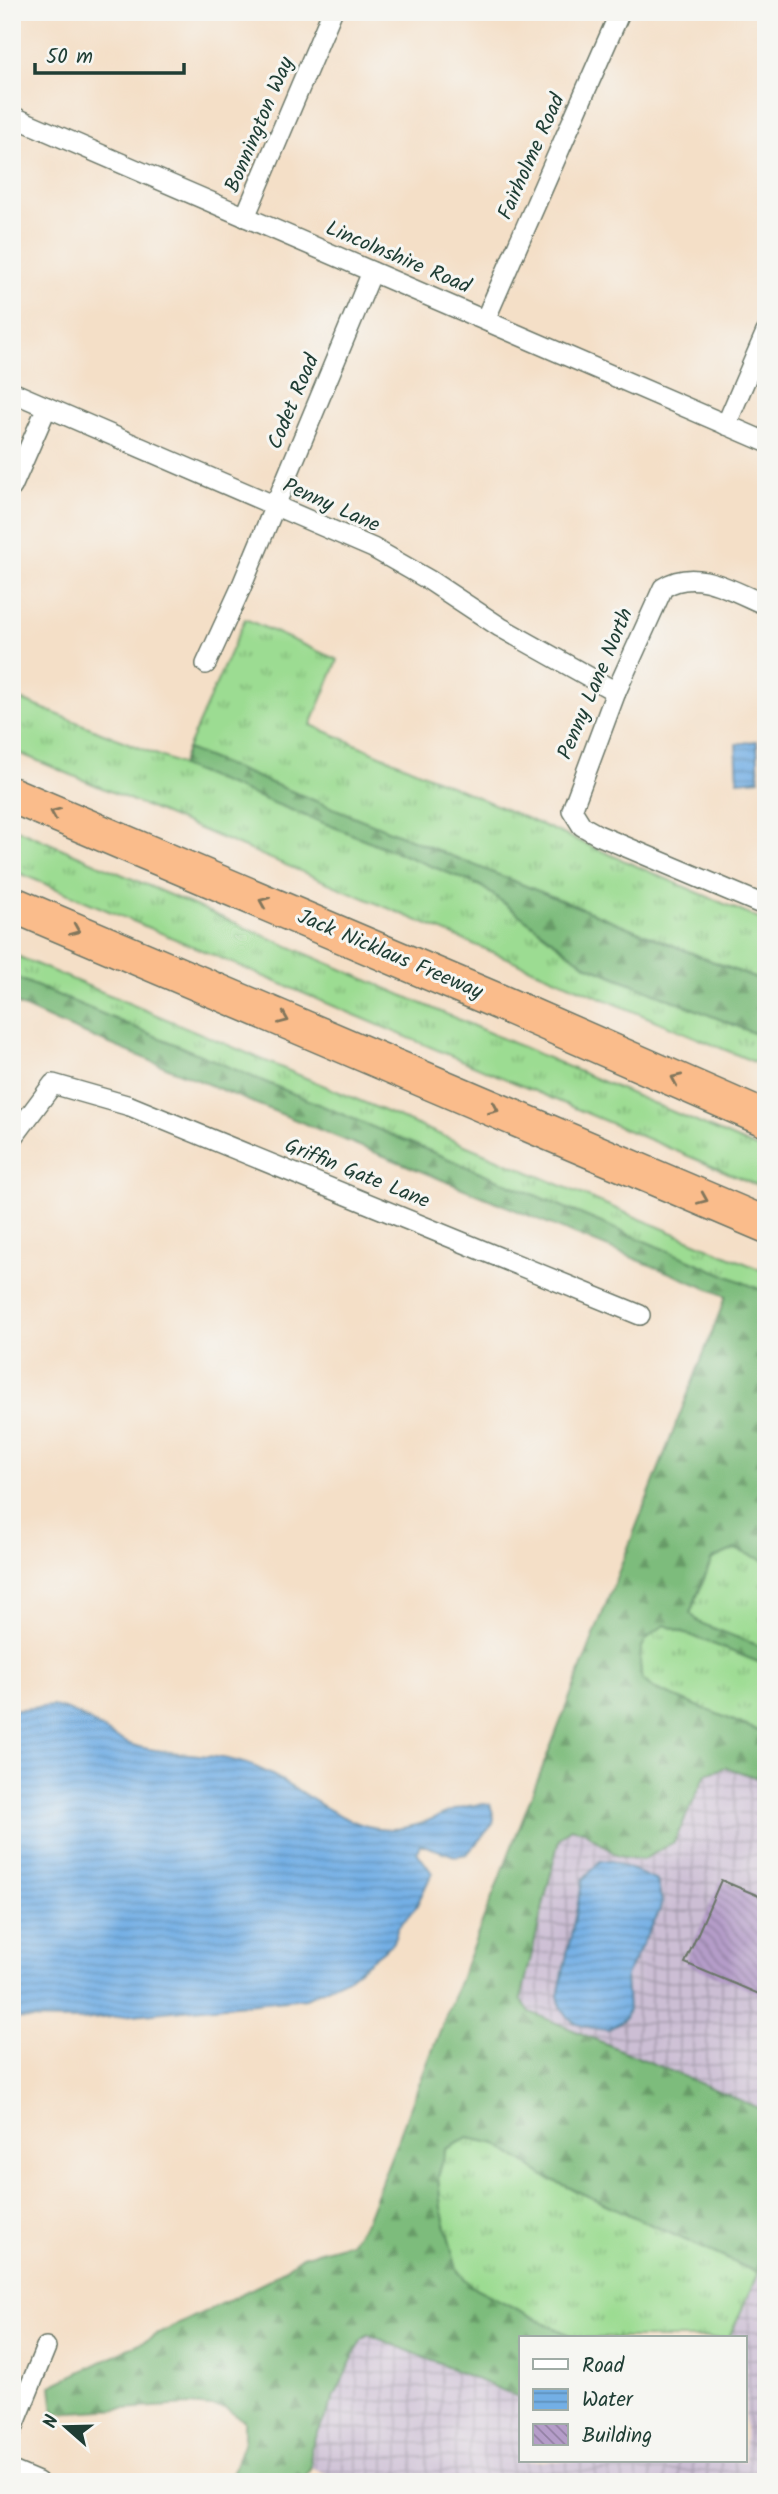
<svg xmlns="http://www.w3.org/2000/svg" width="778" height="2494" font-family="Kalam,sans-serif">
	<style>
		.industrial { fill: url(#industrial-grid) }
		.grass { fill: url(#grass-tufts); stroke: #5e8c63; stroke-width: 2 }
		.forest { fill: url(#forest-firs); stroke: #4e7c58; stroke-width: 2 }
		.water { fill: url(#water-rules); stroke: #49768c; stroke-width: 2 }
		.building { fill: url(#building-back-hatch) }
		.lines { fill: none; stroke-linecap: round; stroke-linejoin: round }
		.minor-casing { stroke: #6a7667; stroke-width: 22 }
		.motorway-casing { stroke: #6a7667; stroke-width: 38 }
		.minor { stroke: #fff; stroke-width: 19 }
		.motorway { stroke: #fabc8b; stroke-width: 35 }
		.oneway { stroke: #82765b }
		.labels { text-anchor: middle; dominant-baseline: central; stroke-width: 6; stroke-linejoin: round; paint-order: stroke }
		.street-label { font-size: 21px; fill: #1f3d34; stroke: #f6f6f2 }
	</style>
	<defs>
		<pattern id="industrial-grid" width="8" height="8" patternUnits="userSpaceOnUse" patternTransform="scale(1.75)"><rect width="8" height="8" fill="#ccbed4"/><path d="M0 4h8M4 0v8" fill="none" stroke="#a59cad"/></pattern>
		<pattern id="grass-tufts" width="24" height="20" patternUnits="userSpaceOnUse" patternTransform="scale(1.75)"><rect width="24" height="20" fill="#9cdc92"/><path d="M3 7l-1-3M5 7V3M7 7l1-3M15 17l-1-3M17 17v-4M19 17l1-3" fill="none" stroke="#7fb478"/></pattern>
		<pattern id="forest-firs" width="22" height="20" patternUnits="userSpaceOnUse" patternTransform="scale(1.75)"><rect width="22" height="20" fill="#7dbc7c"/><path d="M5 1l3.5 6h-7zM16 11l3.5 6h-7z" fill="#669a66"/></pattern>
		<pattern id="water-rules" width="6" height="5" patternUnits="userSpaceOnUse" patternTransform="scale(1.75)"><rect width="6" height="5" fill="#73afe5"/><path d="M0 2.5h6" fill="none" stroke="#5e90ba"/></pattern>
		<pattern id="building-back-hatch" width="6" height="6" patternUnits="userSpaceOnUse" patternTransform="scale(1.75)"><rect width="6" height="6" fill="#b59dc9"/><path d="M-1 5l2 2M0 0l6 6M5-1l2 2" fill="none" stroke="#9381a4"/></pattern>
	</defs>
	<rect width="100%" height="100%" fill="#f6f6f2"/>
	<filter id="ink" filterUnits="userSpaceOnUse"><feTurbulence type="fractalNoise" baseFrequency=".0143" numOctaves="2"/><feDisplacementMap in="SourceGraphic" scale="14" xChannelSelector="R" yChannelSelector="G"/><feConvolveMatrix kernelMatrix="1 2 1 2 8 2 1 2 1" color-interpolation-filters="sRGB"/></filter>
	<filter id="wash" filterUnits="userSpaceOnUse"><feTurbulence type="fractalNoise" baseFrequency=".00686" numOctaves="4" result="noise"/><feDisplacementMap in="SourceGraphic" scale="28" xChannelSelector="R" yChannelSelector="G"/><feGaussianBlur stdDeviation="1.57" result="paint"/><feColorMatrix in="noise" values="0 0 0 0 0 0 0 0 0 0 0 0 0 0 0 0 0 1.4 0 .05"/><feComposite in="paint" operator="in"/></filter>
	<g filter="url(#wash)">
		<rect width="100%" height="100%" fill="#f4dfc7"/>
		<g class="industrial">
			<polygon points="726,1767 766,1781 766,2111 530,2012 521,1999 559,1839 570,1828 584,1831 618,1856 642,1860 674,1842 706,1774"/>
			<polygon points="766,2255 766,2482 345,2482 311,2467 310,2450 360,2342 368,2334 521,2398 521,2461 745,2461 745,2338 729,2338"/>
		</g>
		<g class="grass">
			<polygon points="245,619 338,660 311,725 766,922 766,983 187,749"/>
			<polygon points="12,696 481,886 586,965 766,1038 766,1067 12,750"/>
			<polygon points="12,827 766,1152 766,1189 12,870"/>
			<polygon points="12,954 766,1272 766,1292 12,976"/>
			<polygon points="735,1549 766,1561 766,1649 700,1623 690,1614 712,1559"/>
			<path d="M665,1625L766,1665V1734L653,1688L642,1679C637,1651 639,1640 665,1625Z"/>
			<polygon points="468,2138 497,2144 546,2177 758,2273 729,2338 575,2338 471,2286 457,2270 441,2208 438,2177 446,2149"/>
		</g>
		<g class="forest">
			<polygon points="187,749 766,983 766,1038 586,965 481,886 181,766"/>
			<path d="M12,976L766,1292V1561L735,1549L712,1559L690,1613L700,1623L766,1649V1665L665,1625C639,1640 637,1651 642,1679L653,1688L766,1734V1781L726,1767L706,1774L674,1842L642,1860L618,1856L584,1831L570,1828L559,1839L521,1999L530,2012L766,2111V2255L758,2273L546,2177L497,2144L468,2138L446,2149L438,2177L441,2208L457,2270L471,2286L575,2338H521V2398L368,2334L360,2342L310,2450L311,2467L303,2482H229L244,2441V2421L225,2408L188,2405L54,2413L51,2386L268,2281L302,2256L350,2243L366,2221L726,1296L56,1022L12,1002Z"/>
		</g>
		<g class="water">
			<polygon points="757,741 759,779 738,781 736,744"/>
			<path d="M53,1706C90,1714 106,1738 139,1747C181,1757 224,1751 264,1771C298,1787 330,1816 367,1826C420,1840 443,1802 490,1804L494,1817L493,1824L467,1854L455,1856L420,1844L417,1852L432,1873L415,1909L399,1926L392,1944L348,1978L306,1998L81,2020L12,2019V1710Z"/>
			<path d="M610,1860L657,1881L662,1902L659,1912L626,1976L628,2010L625,2018L608,2030C582,2028 564,2024 558,1996L583,1879L600,1861Z"/>
		</g>
		<g id="blocks">
			<polygon class="building" points="721,1880 766,1899 766,1997 685,1963"/>
		</g>
	</g>
	<g filter="url(#ink)">
		<use href="#blocks" fill-opacity="0" stroke="#6a7667" stroke-width="2"/>
		<g class="lines">
			<defs>
				<g id="minor">
					<polyline points="12,116 766,442"/>
					<polyline points="245,217 332,12"/>
					<polyline points="485,320 620,12"/>
					<polyline points="12,392 373,548 429,580 500,627 616,692"/>
					<polyline points="726,425 766,332"/>
					<polyline points="12,487 47,407"/>
					<path d="M766,605C734,592 696,566 663,588L616,692L572,810L582,826L598,835L766,906"/>
					<polyline points="206,664 240,590 372,272"/>
					<polyline points="12,1139 53,1084 130,1106 640,1315"/>
					<polyline points="12,2431 46,2347"/>
					<polyline points="12,2471 38,2482"/>
				</g>
				<g id="motorway">
					<polyline points="12,795 497,1001 766,1119"/>
					<polyline points="12,904 766,1225"/>
				</g>
			</defs>
			<use href="#minor" class="minor-casing"/>
			<use href="#motorway" class="motorway-casing"/>
			<use href="#minor" class="minor"/>
			<use href="#motorway" class="motorway"/>
		</g>
		<defs><path id="oneway-chevron" d="M-2-3.5L2.5 0L-2 3.5" fill="none" stroke-width="1.6" stroke-linecap="round" stroke-linejoin="round" transform="scale(1.75)"/></defs>
		<g class="oneway">
			<use href="#oneway-chevron" transform="translate(55 813) rotate(-157)"/>
			<use href="#oneway-chevron" transform="translate(264 902) rotate(-157)"/>
			<use href="#oneway-chevron" transform="translate(75 930) rotate(23)"/>
			<use href="#oneway-chevron" transform="translate(284 1019) rotate(23)"/>
			<use href="#oneway-chevron" transform="translate(676 1079) rotate(-156)"/>
			<use href="#oneway-chevron" transform="translate(494 1109) rotate(23)"/>
			<use href="#oneway-chevron" transform="translate(703 1199) rotate(23)"/>
		</g>
	</g>
	<g class="labels">
		<g class="street-label">
			<text transform="translate(260 125) rotate(-67)">Bonnington Way</text>
			<text transform="translate(532 157) rotate(-66)">Fairholme Road</text>
			<text transform="translate(398 258) rotate(23)">Lincolnshire Road</text>
			<text transform="translate(294 402) rotate(-67)">Codet Road</text>
			<text transform="translate(331 506) rotate(24)">Penny Lane</text>
			<text transform="translate(596 684) rotate(-67)">Penny Lane North</text>
			<text transform="translate(390 955) rotate(23)">Jack Nicklaus Freeway</text>
			<text transform="translate(357 1174) rotate(22)">Griffin Gate Lane</text>
		</g>
	</g>
	<rect width="778" height="2494" fill="none" stroke="#f6f6f2" stroke-width="42"/>
	<rect x="519" y="2336" width="228" height="126" fill="#f6f6f2" stroke="#a0aca6" stroke-width="2"/>
	<rect x="533" y="2359" width="35" height="10" fill="#ffffff" stroke="#a0aca6" stroke-width="2"/>
	<text x="582" y="2372" font-size="21" fill="#1f3d34">Road</text>
	<rect x="533" y="2389" width="35" height="21" fill="url(#water-rules)" stroke="#a0aca6" stroke-width="2"/>
	<text x="582" y="2406" font-size="21" fill="#1f3d34">Water</text>
	<rect x="533" y="2424" width="35" height="21" fill="url(#building-back-hatch)" stroke="#a0aca6" stroke-width="2"/>
	<text x="582" y="2442" font-size="21" fill="#1f3d34">Building</text>
	<g transform="translate(66 2427) rotate(290)" stroke="#f6f6f2" stroke-width="5" paint-order="stroke">
	<path d="M0-5L12 26L0 18L-12 26Z" fill="#1f3d34"/>
	<text y="-10" font-size="19" font-weight="bold" text-anchor="middle" fill="#1f3d34">N</text>
	</g>
	<path d="M35 63v10h149v-10" fill="none" stroke="#1f3d34" stroke-width="3.5"/>
	<text x="46" y="63" font-size="21" fill="#1f3d34" stroke="#f6f6f2" stroke-width="5" paint-order="stroke">50 m</text>
</svg>
